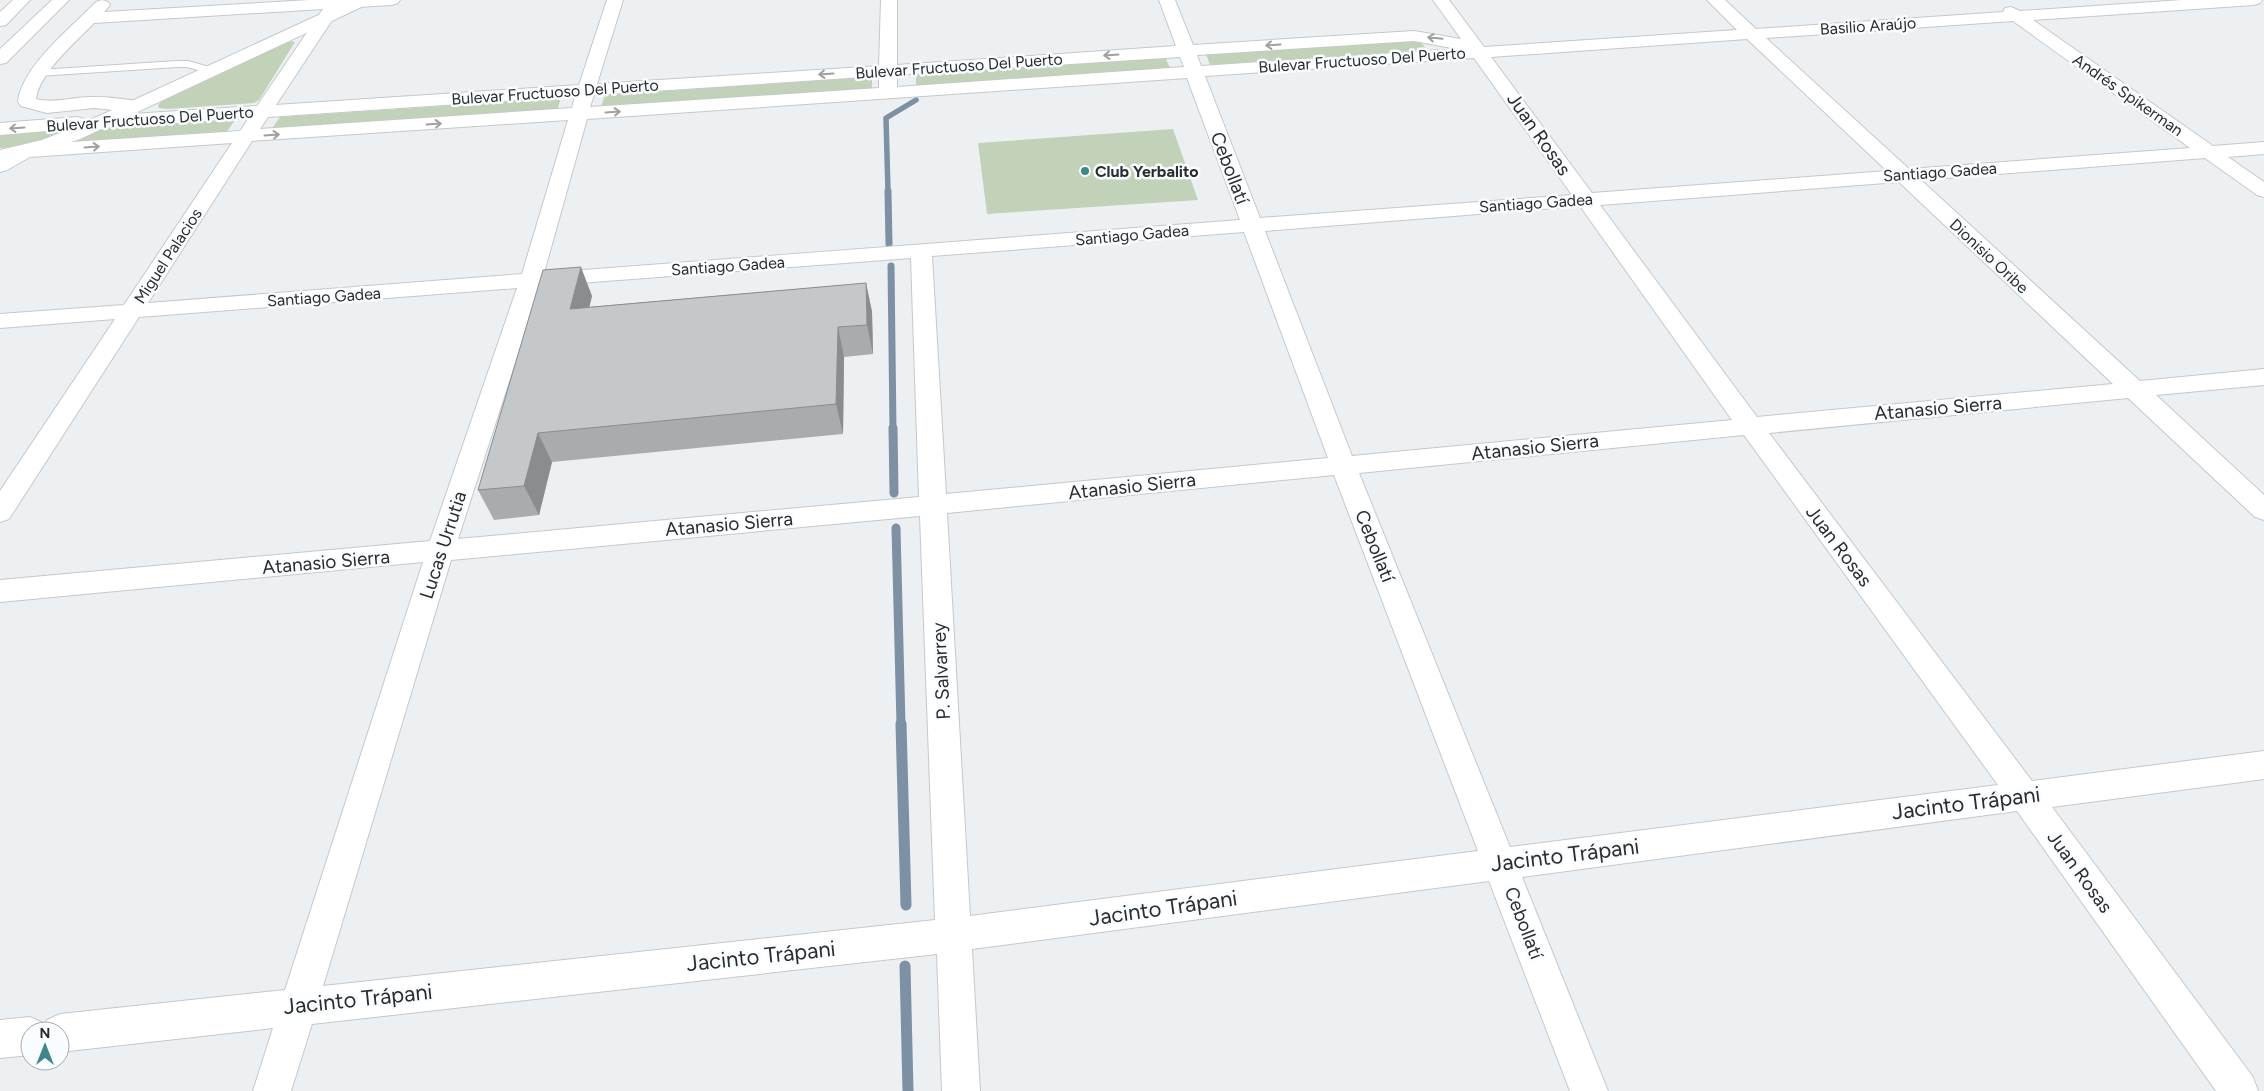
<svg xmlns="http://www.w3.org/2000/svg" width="2264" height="1091" font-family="Figtree,sans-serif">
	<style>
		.green { fill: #c1d2b8 }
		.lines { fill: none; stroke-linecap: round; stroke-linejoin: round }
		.stream-far3 { stroke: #7d90a4; stroke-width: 5.5 }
		.stream-far2 { stroke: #7d90a4; stroke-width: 7 }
		.stream-far1 { stroke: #7d90a4; stroke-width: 9 }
		.stream { stroke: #7d90a4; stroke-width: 11 }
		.service-casing { stroke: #c5c8cb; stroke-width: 2 }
		.minor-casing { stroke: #c5c8cb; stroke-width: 2 }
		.tertiary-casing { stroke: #c5c8cb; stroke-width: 2 }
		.trunk-casing { stroke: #c5c8cb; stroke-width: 2 }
		.service { fill: #fff; fill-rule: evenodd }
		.minor { fill: #fff; fill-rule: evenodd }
		.tertiary { fill: #fff; fill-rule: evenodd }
		.trunk { fill: #fff; fill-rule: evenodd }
		.wall { fill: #a9acaf }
		.shaded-wall { fill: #8a8c8e }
		.building { fill: #c5c8cb; stroke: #8a8c8e }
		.oneway { stroke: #a0a0a0 }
		.poi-dot { fill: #3e8689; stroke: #fafdff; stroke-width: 2 }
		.labels { text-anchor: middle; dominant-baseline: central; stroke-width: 5; stroke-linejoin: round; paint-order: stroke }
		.far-street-label { font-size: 16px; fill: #2b2c2d; stroke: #fafdff }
		.far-poi-label { font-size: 16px; font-weight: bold; fill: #2b2c2d; stroke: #fafdff; text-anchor: start }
		.street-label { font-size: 19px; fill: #2b2c2d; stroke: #fafdff }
		.near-street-label { font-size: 22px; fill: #2b2c2d; stroke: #fafdff }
	</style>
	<rect width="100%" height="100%" fill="#edf0f2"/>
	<g class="green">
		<polygon points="1419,40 1427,50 1210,65 1206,54"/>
		<polygon points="288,41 295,42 259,100 254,103 168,109 159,108 158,105 165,98"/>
		<polygon points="1165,57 1170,68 916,86 916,74"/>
		<polygon points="872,77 872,89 601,107 605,95"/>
		<polygon points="561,98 557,111 271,130 280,117"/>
		<polygon points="235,120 226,133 0,148 0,134"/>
		<polygon points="1173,129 1198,200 987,214 978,143"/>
	</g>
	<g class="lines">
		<polyline class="stream-far3" points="888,192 886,118 916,100"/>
		<g class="stream-far2">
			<polyline points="888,191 889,244"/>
			<polyline points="891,266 893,430"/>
		</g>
		<g class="stream-far1">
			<polyline points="893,428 894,493"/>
			<polyline points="896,528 901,725"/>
		</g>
		<g class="stream">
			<polyline points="901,724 906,905"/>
			<polyline points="905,966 908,1091"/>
		</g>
		<defs>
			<polygon id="service" points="177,61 188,61 213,68 215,70 209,73 187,67 177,67 39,76 33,73 39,70"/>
			<g id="minor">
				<polygon points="13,0 30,0 6,25 0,26 0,12"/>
				<path d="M102,0L108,2L110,5L104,12L310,0H400L398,3L392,5L340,8L276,105L579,85L607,0H623L597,84L879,66L881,0H897V65L1176,46L1159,0H1175L1193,45L1414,31L1461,39L1433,0H1449L1484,47L1737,30L1707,0H1725L1756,29L2003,12L2005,8L2011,7L2020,11L2182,0H2262L2260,3L2254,5L2033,20L2213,146L2264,142V154L2228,157L2264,182V197L2257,195L2205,158L1921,180L2140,381L2264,369V385L2156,395L2264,495V520L2255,517L2128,398L1769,433L2032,781L2264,751V779L2052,807L2253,1077L2258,1091H2216L2017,811L1522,877L1608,1091H1570L1489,881L972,949L980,1091H942L937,954L312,1024L291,1091H253L273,1028L60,1052V1031H30V1055L0,1058V1020L30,1017L43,1023L44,1025L47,1020L60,1014L285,990L423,562L0,602V580L430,541L517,288L139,317L9,519L0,522V491L115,319L0,328V314L124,305L232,143L30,157L7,170L0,172V158L26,145L240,131L249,118L101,128L94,126L92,122L94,118L101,116L257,106L323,9L94,23C77,41 39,73 36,99C56,104 75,96 94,97C109,97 126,99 141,102L143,106L141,110L134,112L94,108L47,113L21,106L18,102C21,67 72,27 96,2ZM2013,21L2190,148L1909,169L1766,38ZM1747,39L1887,171L1592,193L1491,57ZM1414,41L1457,49L1201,66L1197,55ZM1180,57L1184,67L897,87V75ZM1474,58L1572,195L1260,218L1205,76ZM879,76V88L590,107L594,95ZM1187,78L1240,220L544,273L587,119ZM575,96L572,108L260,129L268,117ZM568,120L522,274L148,303L252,141ZM1899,182L2113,384L1757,417L1600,205ZM1580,206L1732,420L1352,456L1265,231ZM1244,232L1328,458L946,494L932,256ZM911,258L919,497L458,539L540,286ZM1744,435L1998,785L1510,847L1359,473ZM1334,475L1478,851L970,916L947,513ZM920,516L935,920L323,986L451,560Z"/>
			</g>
			<polygon id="tertiary" points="351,0 372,0 370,3 80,139 32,155 0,162 0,150 42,140 70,129 0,135 0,123 77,117 84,119 86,122"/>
			<polygon id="trunk" points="52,0 69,0 6,63 0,64 0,49"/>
		</defs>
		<use href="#service" class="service-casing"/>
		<use href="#minor" class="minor-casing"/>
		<use href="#tertiary" class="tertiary-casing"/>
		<use href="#trunk" class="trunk-casing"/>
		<use href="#service" class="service"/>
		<use href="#minor" class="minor"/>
		<use href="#tertiary" class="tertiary"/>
		<use href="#trunk" class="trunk"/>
	</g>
	<polygon class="wall" points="866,283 872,312 873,354 844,357 843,434 552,462 539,515 494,520 478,490 592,296 589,307"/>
	<g class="shaded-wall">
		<polygon points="581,267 592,296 582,338 570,309"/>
		<polygon points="866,283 872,312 873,354 867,325"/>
		<polygon points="838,327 844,357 843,434 836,404"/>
		<polygon points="538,433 552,462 539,515 524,486"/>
	</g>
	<polygon class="building" points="581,267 570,309 866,283 867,325 838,327 836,404 538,433 524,486 478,490 543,270"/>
	<defs><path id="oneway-shaft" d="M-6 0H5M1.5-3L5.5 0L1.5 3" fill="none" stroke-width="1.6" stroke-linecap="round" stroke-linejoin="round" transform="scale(1.25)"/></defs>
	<g class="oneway">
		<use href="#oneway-shaft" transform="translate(1435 38) rotate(-174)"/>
		<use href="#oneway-shaft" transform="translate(1273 45) rotate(176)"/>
		<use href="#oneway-shaft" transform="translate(1111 55) rotate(176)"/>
		<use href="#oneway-shaft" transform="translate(826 74) rotate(176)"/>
		<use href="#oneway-shaft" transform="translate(613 112) rotate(-4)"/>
		<use href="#oneway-shaft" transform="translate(434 124) rotate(-4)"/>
		<use href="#oneway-shaft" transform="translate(17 128) rotate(176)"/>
		<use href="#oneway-shaft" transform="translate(272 135) rotate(-4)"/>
		<use href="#oneway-shaft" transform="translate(92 147) rotate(-4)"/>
	</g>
	<circle class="poi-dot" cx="1085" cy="171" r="5"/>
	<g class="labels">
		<g class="far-street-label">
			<text transform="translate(1868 26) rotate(-4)">Basilio Araújo</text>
			<text transform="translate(1362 60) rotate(-4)">Bulevar Fructuoso Del Puerto</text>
			<text transform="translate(959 66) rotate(-4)">Bulevar Fructuoso Del Puerto</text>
			<text transform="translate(555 92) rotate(-4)">Bulevar Fructuoso Del Puerto</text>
			<text transform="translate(2128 95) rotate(35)">Andrés Spikerman</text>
			<text transform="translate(150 119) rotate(-4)">Bulevar Fructuoso Del Puerto</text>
			<text transform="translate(1940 172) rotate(-4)">Santiago Gadea</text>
			<text transform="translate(1536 203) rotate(-4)">Santiago Gadea</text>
			<text transform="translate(1132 235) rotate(-5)">Santiago Gadea</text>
			<text transform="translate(168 256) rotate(-57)">Miguel Palacios</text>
			<text transform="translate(1989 256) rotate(43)">Dionisio Oribe</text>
			<text transform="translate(728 266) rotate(-4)">Santiago Gadea</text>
			<text transform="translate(324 297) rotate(-4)">Santiago Gadea</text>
		</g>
		<g class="far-poi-label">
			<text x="1095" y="171">Club Yerbalito</text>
		</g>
		<g class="street-label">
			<text transform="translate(1539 134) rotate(55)">Juan Rosas</text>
			<text transform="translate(1230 168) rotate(69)">Cebollatí</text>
			<text transform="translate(1938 408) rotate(-5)">Atanasio Sierra</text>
			<text transform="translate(1535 447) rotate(-6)">Atanasio Sierra</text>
			<text transform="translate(1132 486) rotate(-6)">Atanasio Sierra</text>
			<text transform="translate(729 524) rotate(-5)">Atanasio Sierra</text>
			<text transform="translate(443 545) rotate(-72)">Lucas Urrutia</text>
			<text transform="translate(1375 546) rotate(68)">Cebollatí</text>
			<text transform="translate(1839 546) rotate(53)">Juan Rosas</text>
			<text transform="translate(326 562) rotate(-5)">Atanasio Sierra</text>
			<text transform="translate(941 671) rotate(-93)">P. Salvarrey</text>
			<text transform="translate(2080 872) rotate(54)">Juan Rosas</text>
			<text transform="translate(1524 923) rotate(69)">Cebollatí</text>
		</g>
		<g class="near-street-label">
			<text transform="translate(1966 803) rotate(-7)">Jacinto Trápani</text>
			<text transform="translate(1565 855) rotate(-7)">Jacinto Trápani</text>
			<text transform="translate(1163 908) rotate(-8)">Jacinto Trápani</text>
			<text transform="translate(761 956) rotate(-6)">Jacinto Trápani</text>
			<text transform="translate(358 999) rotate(-6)">Jacinto Trápani</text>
		</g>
	</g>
	<g transform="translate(45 1046)"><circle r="24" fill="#fafdff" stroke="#a7a9ab"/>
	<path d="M0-4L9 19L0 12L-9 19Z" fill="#3e8689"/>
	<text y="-8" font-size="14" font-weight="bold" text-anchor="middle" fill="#2b2c2d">N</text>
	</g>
</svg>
